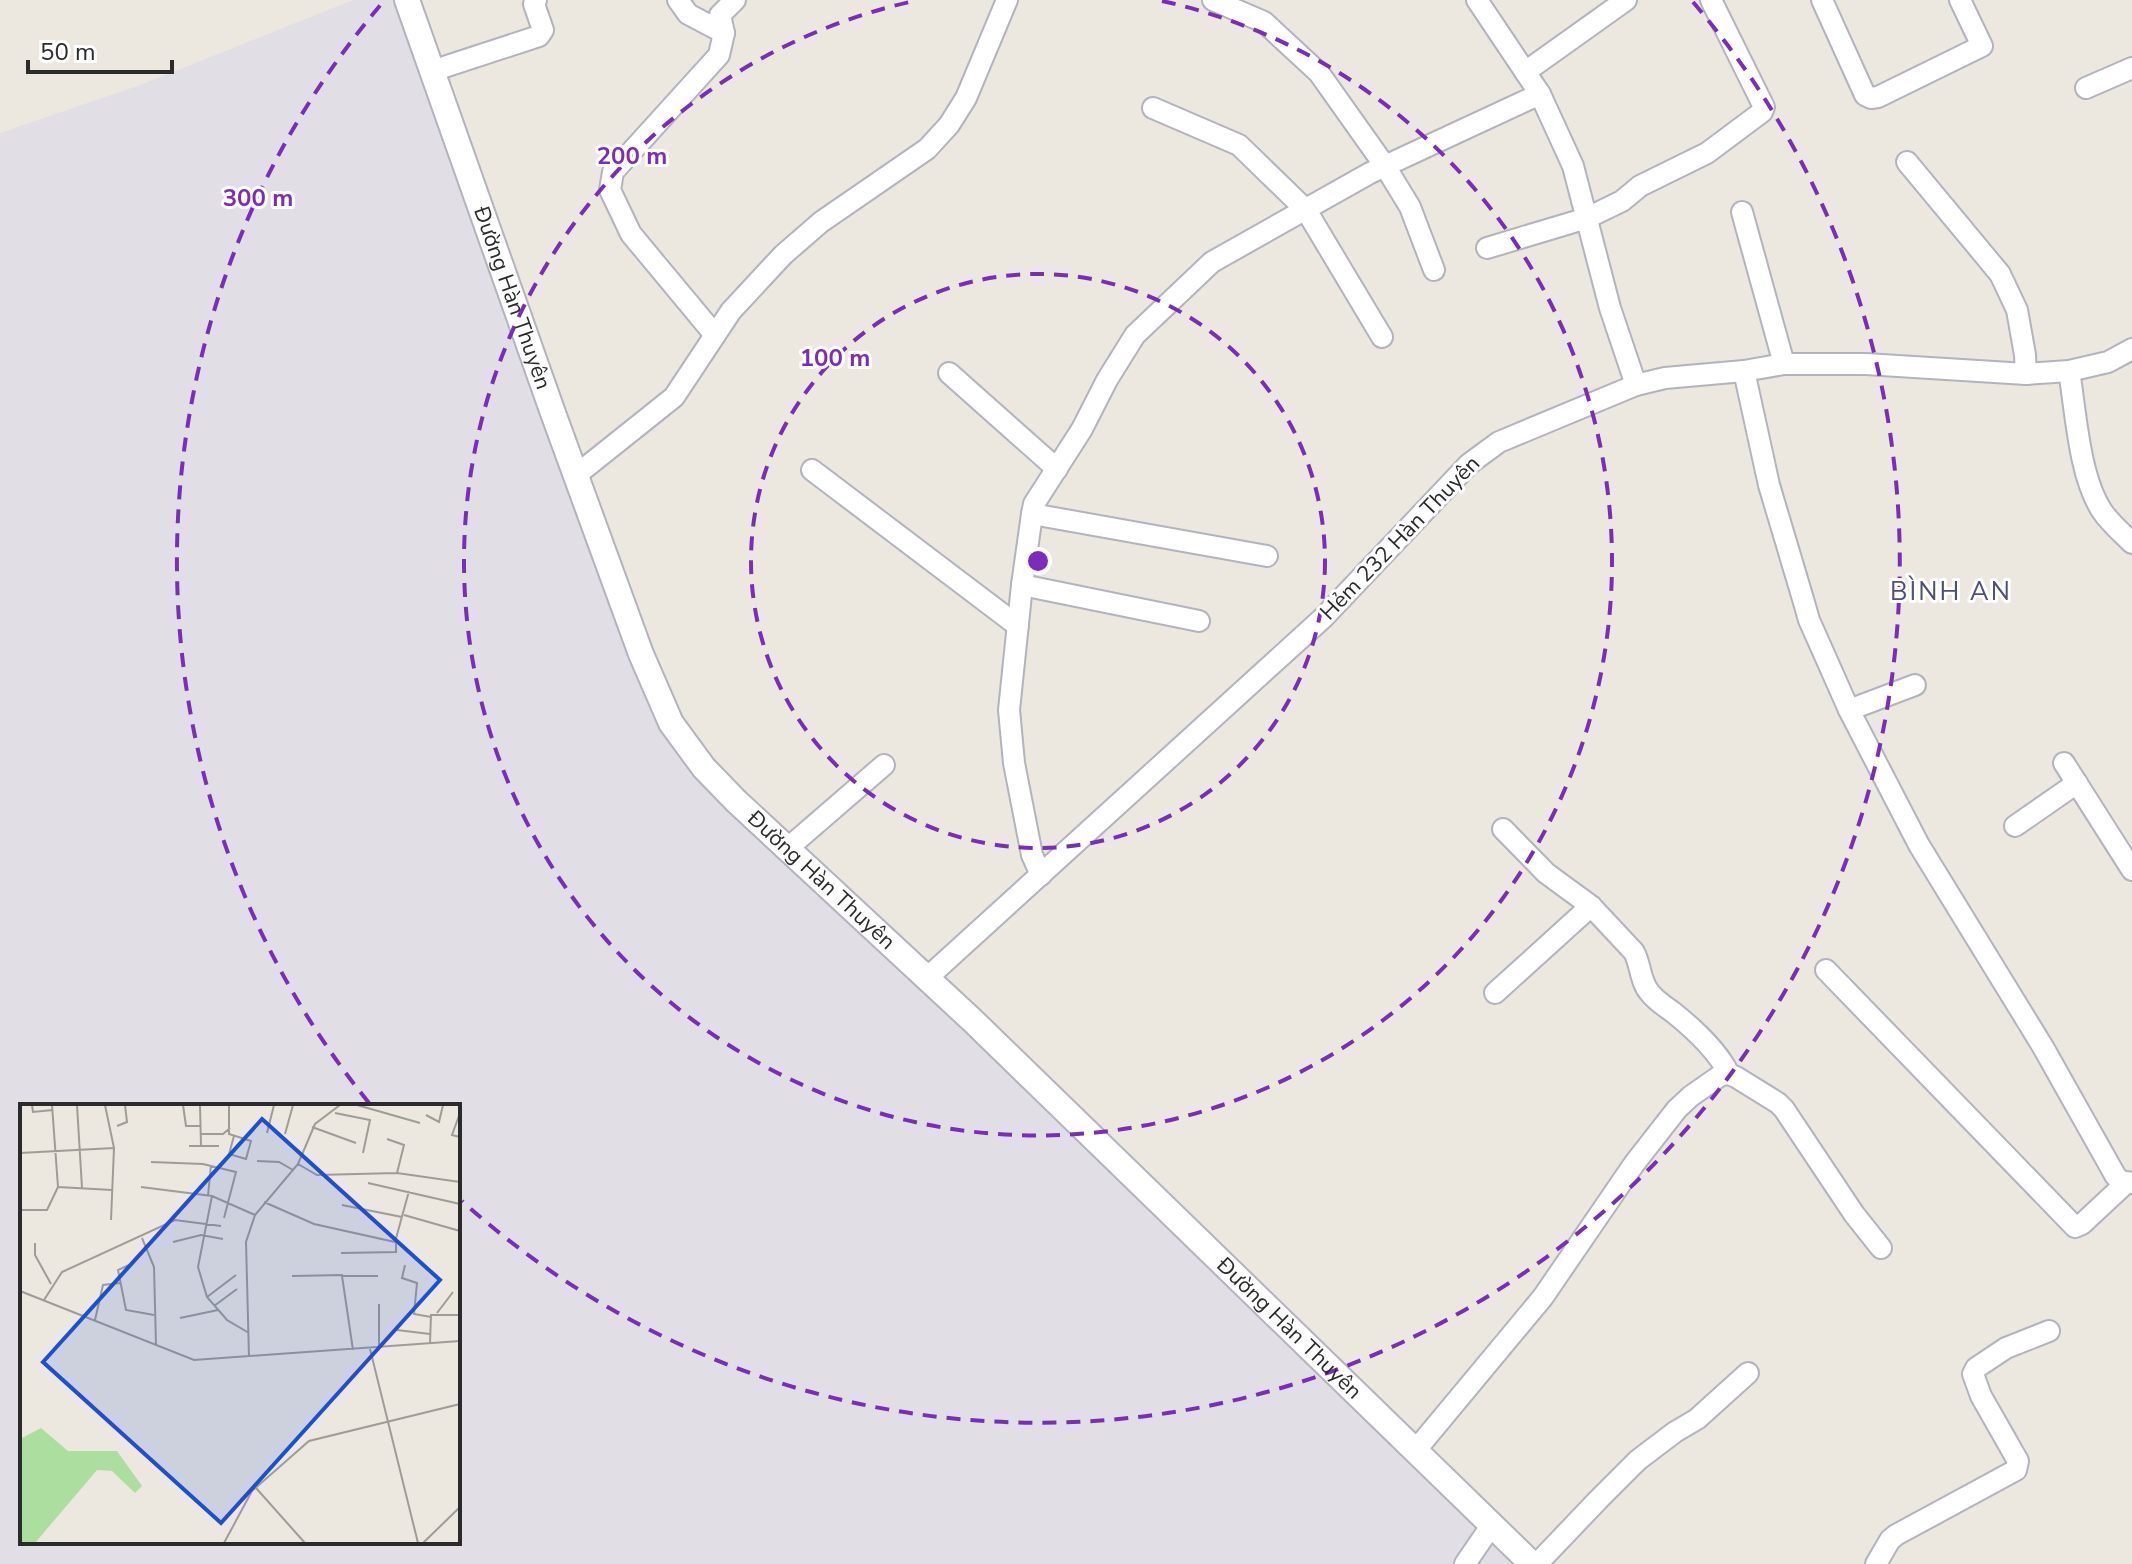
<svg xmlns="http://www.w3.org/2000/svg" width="2132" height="1564" font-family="'Nunito Sans',sans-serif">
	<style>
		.industrial { fill: #e1dfe5; fill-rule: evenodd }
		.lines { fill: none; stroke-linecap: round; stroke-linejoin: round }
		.minor-casing { stroke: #b2b3be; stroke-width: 24 }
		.tertiary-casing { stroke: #b2b3be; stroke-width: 28 }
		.minor { stroke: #fff; stroke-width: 20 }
		.tertiary { stroke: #fff; stroke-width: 24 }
		.ring { fill: none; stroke: #7b2cbf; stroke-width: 4; stroke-dasharray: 14 10 }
		.labels { text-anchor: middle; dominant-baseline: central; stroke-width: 6; stroke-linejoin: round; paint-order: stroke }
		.street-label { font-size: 22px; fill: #2b2b2b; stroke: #fff }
		.quarter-label { font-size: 26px; letter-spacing: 2px; fill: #4e507a; stroke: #fff }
		.inset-road { fill: none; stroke: #9f9c97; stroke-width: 2 }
		.view { fill: #1d4ed8; fill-opacity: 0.15; stroke: #1d4ed8; stroke-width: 4 }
		.inset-edge { fill: none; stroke: #2b2b2b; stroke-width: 4 }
		.centre { fill: #7b2cbf; stroke: #fff; stroke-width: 4 }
		.ring-label { font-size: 24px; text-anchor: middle; font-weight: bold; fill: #7b2cbf; stroke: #fff; stroke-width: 6; stroke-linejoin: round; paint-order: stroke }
	</style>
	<rect width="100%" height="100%" fill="#ece8df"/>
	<path class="industrial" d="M353,0H396L662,728L964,1028L1516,1564H0V133L140,85ZM22,1106H458V1542H22Z"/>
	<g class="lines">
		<defs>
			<g id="minor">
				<polyline points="678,0 688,14 724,33"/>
				<polyline points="1213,0 1264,22 1319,73 1385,166 1410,207 1434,270"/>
				<polyline points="1477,0 1540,94 1573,166 1610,308 1636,385"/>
				<polyline points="1822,0 1865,95 1871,98 1878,97 1982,46 1960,0"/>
				<polyline points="432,71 539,36 543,30 534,4 536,0"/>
				<polyline points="1525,72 1626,0"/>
				<polyline points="2086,88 2132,68"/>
				<polyline points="1153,108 1239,145 1306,210 1382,337"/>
				<polyline points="1907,162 2000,274 2017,310 2025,355 2026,374"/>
				<polyline points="1742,212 1784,364"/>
				<polyline points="1487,248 1587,218 1622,201 1640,186 1707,153 1762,112 1764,107 1711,0"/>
				<polyline points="715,335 631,234 610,190 613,172 719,55 724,33 720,15 735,0"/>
				<polyline points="1744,371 1769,485 1803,599 1809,620 1849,710 1919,845 2043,1047 2115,1175 2120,1181 2132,1183"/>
				<path d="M2069,371C2076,413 2079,476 2102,511C2110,523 2122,533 2132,543"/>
				<polyline points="949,373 1057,469"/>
				<polyline points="812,470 1018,626"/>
				<polyline points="575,476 674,397 731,311 783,255 821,222 927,149 949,125 966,98 1007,0"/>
				<polyline points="1032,514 1267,556"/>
				<polyline points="1022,585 1199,621"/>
				<polyline points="1849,710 1915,685"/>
				<polyline points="2064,763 2132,870"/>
				<polyline points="2015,826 2077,783"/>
				<path d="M1503,829L1546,873L1591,906L1634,952C1641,965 1640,982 1650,993C1656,1001 1666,1007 1674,1013C1695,1030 1717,1050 1729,1074"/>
				<polyline points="788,848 884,765"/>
				<polyline points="1041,875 1032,855 1014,763 1009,710 1022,585 1032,514 1034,504 1082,429 1107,380 1135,335 1212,262 1370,173 1540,94"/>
				<polyline points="1826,970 2075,1227 2082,1224 2126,1183"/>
				<polyline points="927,978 1324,617 1469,464 1499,442 1636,385 1665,378 1744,371 1784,364 1866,364 2026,374 2069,371 2108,362 2132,349"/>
				<polyline points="1495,993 1591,906"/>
				<polyline points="1415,1451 1543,1297 1634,1164 1677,1109 1691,1096 1721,1075 1729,1074 1736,1077 1778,1103 1784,1109 1854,1214 1881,1248"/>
				<polyline points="1465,1564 1491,1526"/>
				<polyline points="1537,1564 1598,1500 1638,1460 1675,1432 1697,1419 1748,1373"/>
				<polyline points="1876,1564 1890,1540 1896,1535 2016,1470 2018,1461 1981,1396 1973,1374 1976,1368 2006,1348 2049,1331"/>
			</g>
			<g id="tertiary">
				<path id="s1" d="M407,0L553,413L641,654L671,723L704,768L736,801L972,1020L1532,1564"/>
			</g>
		</defs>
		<use href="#minor" class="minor-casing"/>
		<use href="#tertiary" class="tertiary-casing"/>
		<use href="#minor" class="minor"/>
		<use href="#tertiary" class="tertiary"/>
	</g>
	<g class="ring">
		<circle cx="1038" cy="561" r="287"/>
		<path d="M1162 1A574 574 0 1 1 914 1"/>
		<path d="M369 1103A861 861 0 0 1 383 2M1693 2A861 861 0 0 1 462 1201"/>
	</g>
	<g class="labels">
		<g class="street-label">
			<text stroke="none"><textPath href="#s1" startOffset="316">Đường Hàn Thuyên</textPath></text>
			<text transform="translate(1400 538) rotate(-46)">Hẻm 232 Hàn Thuyên</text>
			<text stroke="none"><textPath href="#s1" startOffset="988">Đường Hàn Thuyên</textPath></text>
			<text stroke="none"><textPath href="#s1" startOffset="1636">Đường Hàn Thuyên</textPath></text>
		</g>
		<g class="quarter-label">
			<text x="1951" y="591">BÌNH AN</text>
		</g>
	</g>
	<g transform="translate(20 1104)">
		<rect width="440" height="440" fill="#ece8df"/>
		<path d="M21,324L48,347H97L122,382L115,389L92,367L77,366L15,439H0V335Z" fill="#acdf9f"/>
		<path class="inset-road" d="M12,1L13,8L33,6M57,1L62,84M85,1L94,44L91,116M163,1L166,22H180M180,1L181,42M209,1V30L231,37L226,55L209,50L214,32M337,1L400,19M315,9L350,16L343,49M440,9L432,31L440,33M406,11L419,18L423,1M97,22L107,18L105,1M292,23L336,39M247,29L254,1M180,30H203L210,24M265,30L273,1M367,35L384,41L377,69M169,42H199M0,49L94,44M237,57L259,58L273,66M131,58L183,60L216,68L204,114M278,60L297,71L377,69L440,78M348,79L440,100M38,83L92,86M121,83L192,92L235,111M188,92L191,61M192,92L178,163L187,193L207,216L229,229M244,98L294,120L375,138L389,87M322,101L382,113M0,106H27L38,83L32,1M384,111L440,127M122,134L134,163L136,241M153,138L181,131L203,135M15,139V151L31,180M321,149L376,148V137M109,161L98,166L106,206L134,211M385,161L382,174L397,179L394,210L411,213M272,172L323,171M0,187L174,256L440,237M187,193L216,171M24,196L42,168L155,116L201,122M359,200V244M194,202L217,185M417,209L433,188M160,214L198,206M75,216L83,181L100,179M377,226L410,230M410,239L411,211H440M350,245L398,439M333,246L322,172H358M229,253L226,138L235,111L278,60L295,20L320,1M236,384L285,439M204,439L232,387L289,337L440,300M403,439L440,403"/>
		<path class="view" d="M242,15L420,176L201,419L23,258Z"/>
		<rect width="440" height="440" class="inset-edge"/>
	</g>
	<circle cx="1038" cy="561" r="12" class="centre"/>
	<g class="ring-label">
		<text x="632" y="164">200 m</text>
		<text x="258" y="206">300 m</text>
		<text x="835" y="366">100 m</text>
	</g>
	<path d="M28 60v12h144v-12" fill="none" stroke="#2b2b2b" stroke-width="4"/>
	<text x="40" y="60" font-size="24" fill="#2b2b2b" stroke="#ffffff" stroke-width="6" paint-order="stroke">50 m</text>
</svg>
